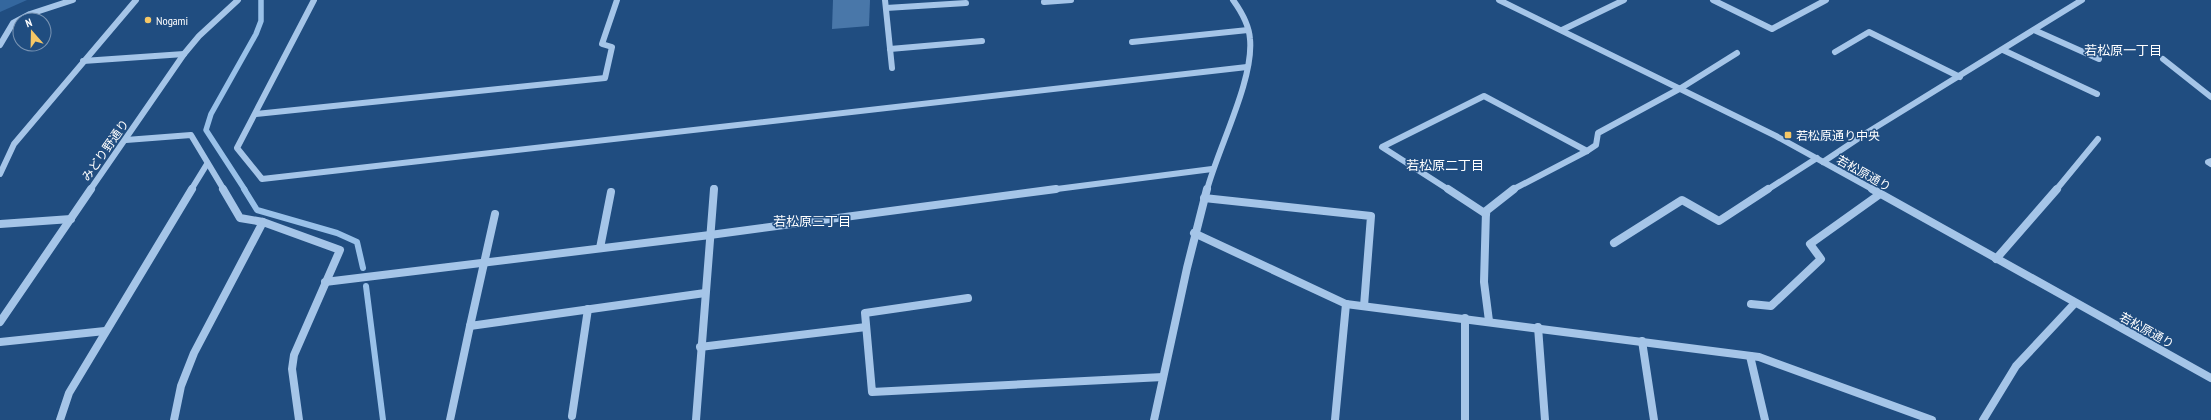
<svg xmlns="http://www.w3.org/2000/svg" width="2211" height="420" font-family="'PT Sans Narrow','Noto Sans JP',sans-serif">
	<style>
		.green { fill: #34679e }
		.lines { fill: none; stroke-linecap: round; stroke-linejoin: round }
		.stream-far1 { stroke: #99c1e9; stroke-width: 5.5 }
		.stream { stroke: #99c1e9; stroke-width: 6 }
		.building { fill: #4977a9 }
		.minor-far1 { stroke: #a5c5e8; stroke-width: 6 }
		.minor { stroke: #a5c5e8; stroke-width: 8 }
		.poi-dot { fill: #f5c766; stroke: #204d80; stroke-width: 1.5 }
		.labels { text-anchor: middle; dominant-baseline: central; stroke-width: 3; stroke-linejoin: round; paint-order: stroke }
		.poi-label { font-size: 12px; fill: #fff; stroke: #204d80; text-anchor: start }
		.street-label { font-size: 12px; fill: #fff; stroke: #204d80 }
		.neighbourhood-label { font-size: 13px; fill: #fff; stroke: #204d80 }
	</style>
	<rect width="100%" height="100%" fill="#204d80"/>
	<polygon class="green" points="0,0 27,0 0,12"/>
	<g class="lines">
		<polyline class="stream-far1" points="245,190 206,130 211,114 256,34 261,21 261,0"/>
		<g class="stream">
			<polyline points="244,189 257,210 337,233 357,242 363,268"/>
			<polyline points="366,286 383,420"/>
		</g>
	</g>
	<polygon class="building" points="833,0 870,0 869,26 832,29"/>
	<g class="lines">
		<g class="minor-far1">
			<polyline points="314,0 237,148 262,179 1247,67"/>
			<polyline points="885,0 892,68"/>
			<polyline points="1499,0 1776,136 1874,190"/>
			<polyline points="1713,0 1772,29 1826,0"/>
			<polyline points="1044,2 1071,0"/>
			<polyline points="886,8 966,3"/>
			<polyline points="1562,30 1624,0"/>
			<polyline points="2034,30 2099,59"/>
			<polyline points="1132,42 1248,30"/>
			<polyline points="0,45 13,23 30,14 73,0"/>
			<polyline points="890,49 982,41"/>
			<polyline points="2003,50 2097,94"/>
			<polyline points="1835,52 1869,32 1960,77"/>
			<polyline points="2163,59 2211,97"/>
			<polyline points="83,61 184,54"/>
			<polyline points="256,114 605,78 612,47 602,44 617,0"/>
			<polyline points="126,140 191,135 224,190"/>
			<polyline points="2211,161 2208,162 2211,164"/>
			<polyline points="1823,162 1868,132 2082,0"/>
			<polyline points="0,174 14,144 136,0"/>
			<polyline points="90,190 184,54 199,36 238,0"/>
			<polyline points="191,190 207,164"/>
			<polyline points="714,190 714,188"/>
			<polyline points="1049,190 1212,169"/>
			<path d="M1207,190C1218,148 1254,80 1250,39C1249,24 1241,11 1233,0"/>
			<polyline points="1449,190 1382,147 1484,96 1587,151"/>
			<polyline points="1512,190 1587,151 1596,145 1598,133 1681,88 1737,53"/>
			<polyline points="1767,190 1817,158"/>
			<polyline points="2056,190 2098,139"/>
		</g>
		<g class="minor">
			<polyline points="223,189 240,218 263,222 340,250 294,355 292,369 299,420"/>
			<polyline points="1448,189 1486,214"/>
			<polyline points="1872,189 2211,378"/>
			<polyline points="1204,198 1371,216 1364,306"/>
			<polyline points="495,214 470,326 705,293"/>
			<polyline points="0,224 71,219"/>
			<polyline points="1194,233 1346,304 1759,357 1932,420"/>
			<polyline points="1614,243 1682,200 1719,221 1768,189"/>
			<polyline points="600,248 611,192"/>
			<polyline points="1996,259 2057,189"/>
			<polyline points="325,282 710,235 1056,189"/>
			<polyline points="968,298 865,313 872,392 1163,377"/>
			<polyline points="1751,304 1771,306 1821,259 1810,244 1880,194"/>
			<polyline points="1465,318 1465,420"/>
			<polyline points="1489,321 1484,282 1486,211 1514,189"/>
			<polyline points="0,322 91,189"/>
			<polyline points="1538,327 1545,420"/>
			<polyline points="1642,341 1654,420"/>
			<polyline points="0,342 105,331"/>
			<polyline points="700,347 866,327"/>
			<polyline points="1750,356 1765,420"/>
			<polyline points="572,416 588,309"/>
			<polyline points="60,420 69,393 192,189"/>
			<polyline points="174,420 181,386 194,353 263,222"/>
			<polyline points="450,420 470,326"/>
			<polyline points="696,420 714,189"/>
			<polyline points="1154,420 1187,268 1207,189"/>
			<polyline points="1335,420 1346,304"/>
			<polyline points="1983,420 2016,366 2075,303"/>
		</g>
	</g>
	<g class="poi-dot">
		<circle cx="148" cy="20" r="4"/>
		<rect x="1784" y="131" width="8" height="8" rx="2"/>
	</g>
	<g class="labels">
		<g class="poi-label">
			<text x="156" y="20">Nogami</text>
			<text x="1796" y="135">若松原通り中央</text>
		</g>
		<g class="street-label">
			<text transform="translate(105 150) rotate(-55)">みどり野通り</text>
			<text transform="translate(1864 173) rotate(29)">若松原通り</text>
			<text transform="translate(2147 330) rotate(29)">若松原通り</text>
		</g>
		<g class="neighbourhood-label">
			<text x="2123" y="50">若松原一丁目</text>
			<text x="1445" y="165">若松原二丁目</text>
			<text x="812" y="221">若松原三丁目</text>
		</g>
	</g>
	<g transform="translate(32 32) rotate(340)"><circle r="19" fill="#204d80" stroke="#7994b3"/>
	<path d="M0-3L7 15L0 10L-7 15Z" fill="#f5c766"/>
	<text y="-6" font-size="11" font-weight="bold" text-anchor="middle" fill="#ffffff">N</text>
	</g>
</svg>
